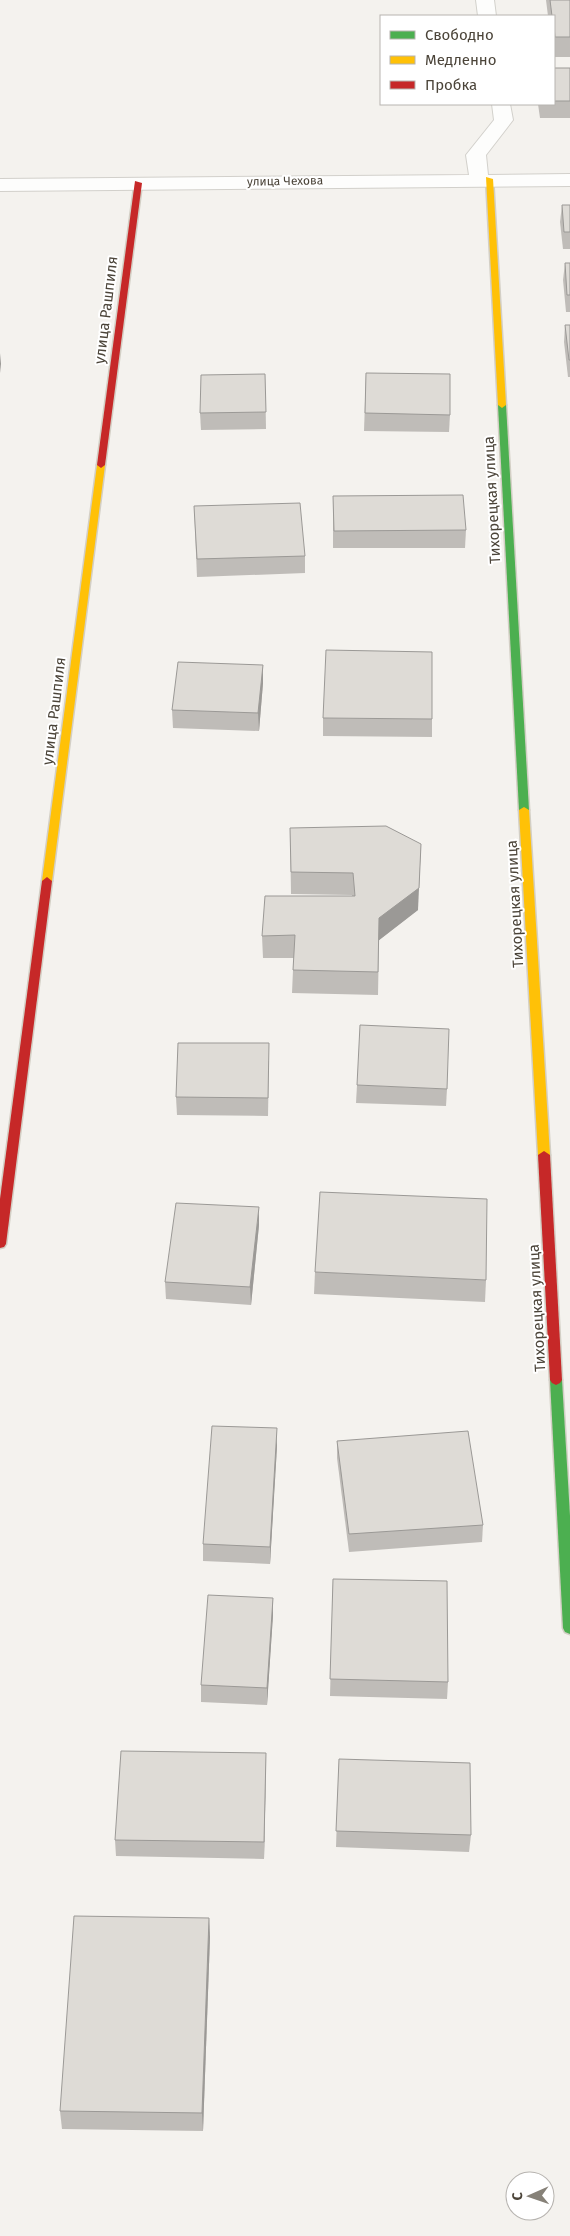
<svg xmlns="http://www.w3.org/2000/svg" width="570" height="2236" font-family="'Fira Sans',sans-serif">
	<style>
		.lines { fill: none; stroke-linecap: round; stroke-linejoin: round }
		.street-casing { stroke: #d2d0cb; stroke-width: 2 }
		.fast-casing { stroke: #d3cfc5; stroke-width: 3 }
		.slow-casing { stroke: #d3cfc5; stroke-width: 3 }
		.jam-casing { stroke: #d3cfc5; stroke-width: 3 }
		.street { fill: #fdfdfc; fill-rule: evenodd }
		.fast { fill: #4caf50; fill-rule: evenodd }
		.slow { fill: #ffc107; fill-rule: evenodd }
		.jam { fill: #c62828; fill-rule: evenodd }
		.wall { fill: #bfbcb8 }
		.shaded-wall { fill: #9b9996 }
		.building { fill: #dedbd6; stroke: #9b9996 }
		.labels { text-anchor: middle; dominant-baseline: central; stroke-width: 4; stroke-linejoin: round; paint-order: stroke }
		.far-street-label { font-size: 12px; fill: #4b4439; stroke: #fff }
		.street-label { font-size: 15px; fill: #4b4439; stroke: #fff }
	</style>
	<rect width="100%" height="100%" fill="#f4f2ee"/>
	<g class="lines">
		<defs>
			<g id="street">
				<polygon points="476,0 494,0 496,16 478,16"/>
				<polygon points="492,104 510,104 513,120 486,155 488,175 570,174 570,186 0,191 0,179 469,175 466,155 494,120"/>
			</g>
			<g id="fast">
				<polygon points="502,402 506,405 529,810 524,813 519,810 498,405"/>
				<polygon points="556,1375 560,1377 562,1380 570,1516 570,1634 565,1632 563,1628 550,1380 552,1377"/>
			</g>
			<g id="slow">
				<polygon points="486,177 493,179 506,405 502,408 498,405"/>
				<polygon points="101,462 105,465 52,881 47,885 42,881 97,465"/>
				<polygon points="524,807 529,810 550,1155 544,1159 538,1155 519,810"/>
			</g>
			<g id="jam">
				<polygon points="135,181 142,183 105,465 101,468 97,465"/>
				<polygon points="47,877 52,881 6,1244 4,1247 0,1248 0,1199 42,881"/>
				<polygon points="544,1151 550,1155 562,1380 560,1383 556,1385 552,1383 550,1380 538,1155"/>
			</g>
		</defs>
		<use href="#street" class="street-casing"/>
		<use href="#fast" class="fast-casing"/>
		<use href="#slow" class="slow-casing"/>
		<use href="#jam" class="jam-casing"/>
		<use href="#street" class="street"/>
		<use href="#fast" class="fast"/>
		<use href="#slow" class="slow"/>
		<use href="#jam" class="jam"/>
	</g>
	<g class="wall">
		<polygon points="546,0 570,0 570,57 554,57 554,16 548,16"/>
		<polygon points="554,68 570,68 570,118 540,118 538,104 554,104"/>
		<polygon points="562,205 570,205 570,249 563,249 560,222"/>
		<polygon points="565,263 570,263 570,312 566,312 563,280"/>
		<polygon points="565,325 570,325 570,377 568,377 564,342"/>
		<polygon points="366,373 450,415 449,432 364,431"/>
		<polygon points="265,374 266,429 201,430 200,413"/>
		<polygon points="333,496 466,530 465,548 333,548"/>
		<polygon points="194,506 305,556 305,573 197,577"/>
		<polygon points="263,665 263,683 259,731 173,728 172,710"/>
		<polygon points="323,718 432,719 432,737 323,736"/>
		<polygon points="290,828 418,910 379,940 378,995 292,993 293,970 294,958 263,958 262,936 352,896 352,895 291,894"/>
		<polygon points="269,1061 268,1116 177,1115 176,1097"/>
		<polygon points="357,1085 447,1089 446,1106 356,1103"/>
		<polygon points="259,1225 251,1305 166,1299 165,1282"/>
		<polygon points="315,1272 486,1280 485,1302 314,1294"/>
		<polygon points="337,1441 483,1525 482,1542 349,1552 337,1458"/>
		<polygon points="277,1446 270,1564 203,1561 203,1544"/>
		<polygon points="333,1579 448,1682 447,1699 330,1696"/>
		<polygon points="273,1598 273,1615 267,1705 201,1702 201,1685"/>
		<polygon points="266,1753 264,1859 116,1856 115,1840"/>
		<polygon points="339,1759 471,1835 469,1852 336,1847"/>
		<polygon points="209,1918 210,1937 203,2131 62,2129 60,2111"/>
	</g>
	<g class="shaded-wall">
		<polygon points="0,353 1,364 0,373"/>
		<polygon points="263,665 263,683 259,731 258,713"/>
		<polygon points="421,844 418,910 378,941 379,918"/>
		<polygon points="259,1207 259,1225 251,1305 250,1287"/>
		<polygon points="277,1428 277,1446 270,1564 270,1547"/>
		<polygon points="273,1598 273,1615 267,1705 267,1688"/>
		<polygon points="266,1753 266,1770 264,1859 264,1842"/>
		<polygon points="209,1918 210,1937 203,2131 202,2113"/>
	</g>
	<g class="building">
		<polygon points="550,0 570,0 570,37 555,37 554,27 554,16 552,16"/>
		<rect x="554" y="68" width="16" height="33"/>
		<polygon points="562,205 570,205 570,232 564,232"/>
		<polygon points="565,263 570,263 570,295 567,295"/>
		<polygon points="565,325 570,325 570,360 569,360"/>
		<polygon points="366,373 450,374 450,415 365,413"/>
		<polygon points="265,374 266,412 200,413 201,375"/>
		<polygon points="463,495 466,530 334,531 333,496"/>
		<polygon points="300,503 305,556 197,559 194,506"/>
		<polygon points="326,650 432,652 432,719 323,718"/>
		<polygon points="178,662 263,665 258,713 172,710"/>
		<polygon points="386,826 421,844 419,888 379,918 378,972 293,970 295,935 262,936 265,896 355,896 353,873 291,872 290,828"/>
		<polygon points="360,1025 449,1029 447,1089 357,1085"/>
		<polygon points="178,1043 269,1043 268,1098 176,1097"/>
		<polygon points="320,1192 487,1199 486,1280 315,1272"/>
		<polygon points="176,1203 259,1207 250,1287 165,1282"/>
		<polygon points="212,1426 277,1428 270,1547 203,1544"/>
		<polygon points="468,1431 483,1525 349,1534 337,1441"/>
		<polygon points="333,1579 447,1581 448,1682 330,1679"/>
		<polygon points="208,1595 273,1598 267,1688 201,1685"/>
		<polygon points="121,1751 266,1753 264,1842 115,1840"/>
		<polygon points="339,1759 470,1763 471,1835 336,1831"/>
		<polygon points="74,1916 209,1918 202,2113 60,2111"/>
	</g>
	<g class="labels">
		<g class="far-street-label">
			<text transform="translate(285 181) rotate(-1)">улица Чехова</text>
		</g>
		<g class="street-label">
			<text transform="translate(106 310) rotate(-83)">улица Рашпиля</text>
			<text transform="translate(492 500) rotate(-93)">Тихорецкая улица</text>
			<text transform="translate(54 711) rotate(-83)">улица Рашпиля</text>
			<text transform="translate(515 904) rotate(-93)">Тихорецкая улица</text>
			<text transform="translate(537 1308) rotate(-93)">Тихорецкая улица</text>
		</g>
	</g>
	<rect x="380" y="15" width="175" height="90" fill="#ffffff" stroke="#b7b4b0"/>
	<rect x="390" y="31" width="25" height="8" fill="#4caf50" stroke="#b7b4b0"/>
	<text x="425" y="40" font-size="15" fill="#4b4439">Свободно</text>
	<rect x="390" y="56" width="25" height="8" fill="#ffc107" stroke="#b7b4b0"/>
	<text x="425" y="65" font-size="15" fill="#4b4439">Медленно</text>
	<rect x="390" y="81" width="25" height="8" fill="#c62828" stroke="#b7b4b0"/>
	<text x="425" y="90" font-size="15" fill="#4b4439">Пробка</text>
	<g transform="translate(530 2196) rotate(268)"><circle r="24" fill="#ffffff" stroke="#b7b4b0"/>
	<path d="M0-4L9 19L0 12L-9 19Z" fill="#868178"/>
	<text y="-8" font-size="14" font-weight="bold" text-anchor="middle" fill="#4b4439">С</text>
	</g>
</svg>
